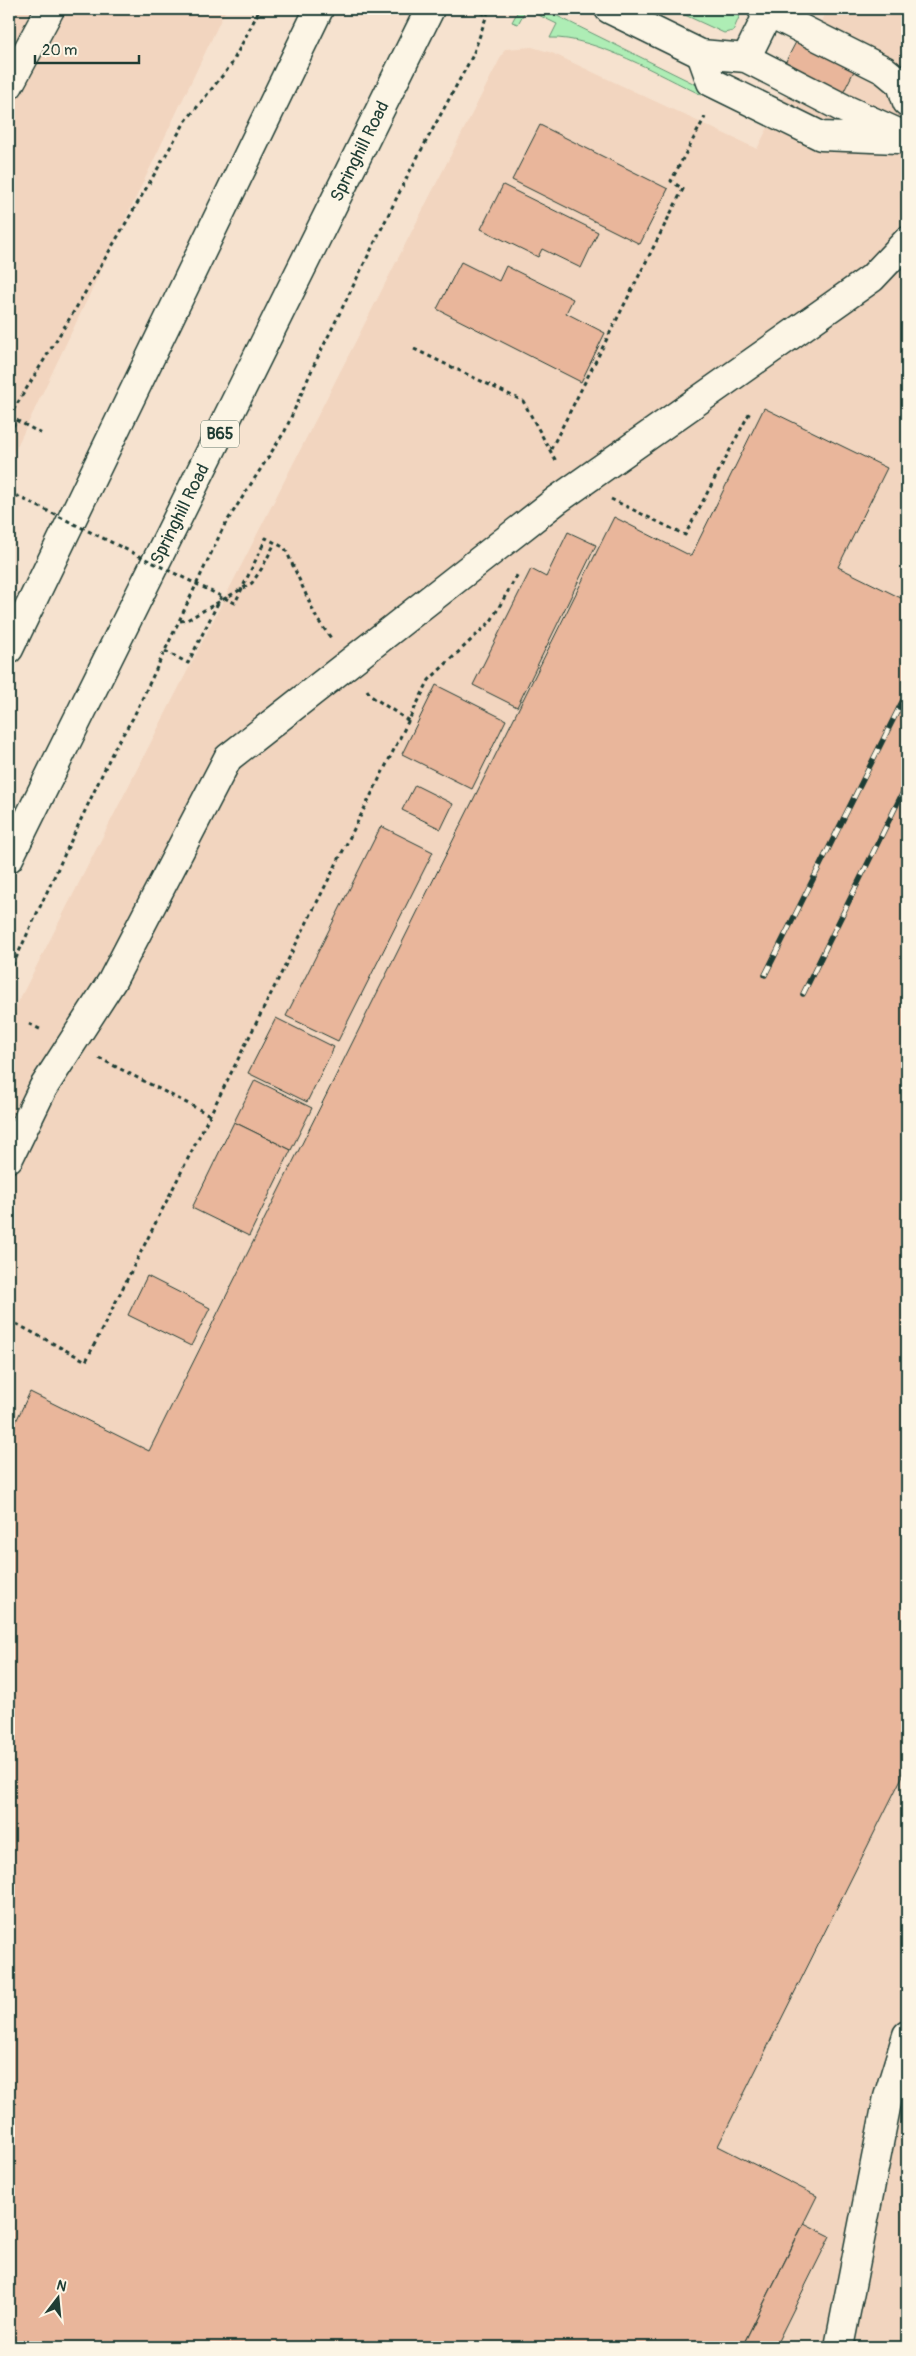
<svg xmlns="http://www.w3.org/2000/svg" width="916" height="2356" font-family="Pangolin,sans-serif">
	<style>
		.built { fill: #f2d5bf }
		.green { fill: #aeedb5; stroke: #669574 }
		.building { fill: #e9b69b; stroke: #1f3d34 }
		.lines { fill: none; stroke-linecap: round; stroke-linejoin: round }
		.minor-casing { stroke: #1f3d34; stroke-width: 31 }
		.major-casing { stroke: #1f3d34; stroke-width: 31 }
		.path { stroke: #1f3d34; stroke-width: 3; stroke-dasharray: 4 4; stroke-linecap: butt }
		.minor { stroke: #fcf5e5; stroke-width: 28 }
		.major { stroke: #fcf5e5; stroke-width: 28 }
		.rail-casing { stroke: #1f3d34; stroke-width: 5.5 }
		.rail { stroke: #fcf5e5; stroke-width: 4; stroke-dasharray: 11; stroke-linecap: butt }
		.path-bridge { stroke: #1f3d34; stroke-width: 3; stroke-dasharray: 4 4; stroke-linecap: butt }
		.labels { text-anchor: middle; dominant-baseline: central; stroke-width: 4; stroke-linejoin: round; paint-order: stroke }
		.shield { fill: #fcf5e5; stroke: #617469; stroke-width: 1 }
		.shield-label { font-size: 16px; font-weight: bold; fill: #1f3d34 }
		.street-label { font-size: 18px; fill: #1f3d34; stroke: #fcf5e5 }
	</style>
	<rect width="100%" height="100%" fill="#f6e2cf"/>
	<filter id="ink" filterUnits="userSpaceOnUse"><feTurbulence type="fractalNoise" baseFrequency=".02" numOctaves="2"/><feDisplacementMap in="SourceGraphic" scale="10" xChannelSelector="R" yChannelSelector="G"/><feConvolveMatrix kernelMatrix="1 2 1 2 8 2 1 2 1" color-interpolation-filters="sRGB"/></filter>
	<g filter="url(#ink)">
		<g class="built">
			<polygon points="9,9 226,9 9,463"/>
			<polygon points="828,9 907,9 907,2347 9,2347 9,1020 505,49 532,47 552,53 757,149"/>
		</g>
		<g class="green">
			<path d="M519,9H543L705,89L702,95C661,76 595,36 550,38L557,24L526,9L518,24L512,22Z"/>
			<polygon points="672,9 736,9 740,15 733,31 724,33"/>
		</g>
		<g class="building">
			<polygon points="796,42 854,71 843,93 785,63"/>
			<polygon points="540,125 668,189 640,244 512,180"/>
			<polygon points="503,185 598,232 581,268 542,249 538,257 481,229"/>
			<polygon points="461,262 499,281 506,266 573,299 566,313 605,333 581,382 437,309"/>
			<polygon points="764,408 887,468 838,567 907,601 907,1767 718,2146 817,2196 742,2347 9,2347 9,1436 30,1392 149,1451 614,517 691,556"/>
			<polygon points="568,532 596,545 517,707 473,685 531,569 546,577"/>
			<polygon points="436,685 506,720 472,789 402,754"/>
			<polygon points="415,785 453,804 441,829 402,810"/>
			<polygon points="381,826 433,852 338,1041 286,1016"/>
			<polygon points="276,1018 334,1047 307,1102 248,1073"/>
			<polygon points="255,1080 312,1108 291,1150 234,1122"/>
			<polygon points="234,1122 291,1150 249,1236 192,1208"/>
			<polygon points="147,1276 210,1308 191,1346 128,1315"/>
			<polygon points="804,2223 830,2236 775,2347 742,2347"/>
		</g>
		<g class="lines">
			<defs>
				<g id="minor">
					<polyline points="609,9 701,54 746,58 843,108 907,137"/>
					<polyline points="762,9 884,70 901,84 907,102"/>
					<polyline points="701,54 711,82 821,136 898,139"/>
					<polyline points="746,58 769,12"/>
					<polyline points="9,85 50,9"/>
					<polyline points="9,1158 43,1088 112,981 228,758 557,500 872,278 907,241"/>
					<polyline points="839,2347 888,2097 907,2035"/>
				</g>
				<g id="major">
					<polyline points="9,649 319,9"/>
					<path id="s1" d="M9,858L430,9"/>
				</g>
			</defs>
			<use href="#minor" class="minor-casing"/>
			<use href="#major" class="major-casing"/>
			<g class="path">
				<polyline points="474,9 487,15"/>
				<polyline points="414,349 523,401 557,463"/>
				<polyline points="9,417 76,308 185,122 231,65 260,9"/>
				<polyline points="9,434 16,420 44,435"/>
				<polyline points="551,449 683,189 671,181 705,117"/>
				<polyline points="611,499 685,535 751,410"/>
				<polyline points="262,547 266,538 285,548 317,619 331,638"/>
				<polyline points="180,621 187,620 252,583 262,568 275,543"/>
				<polyline points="165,651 188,663 191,657"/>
				<polyline points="367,690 371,696 409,721"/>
				<polyline points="9,973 114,749 133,718 224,526 285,431 314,365 410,171 473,55 489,9"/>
				<polyline points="29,1024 42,1030"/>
				<polyline points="99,1058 210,1115"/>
				<polyline points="9,1320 86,1361 429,680 491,621 519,572"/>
			</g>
			<use href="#minor" class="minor"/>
			<use href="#major" class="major"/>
			<defs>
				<g id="rail">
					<polyline points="765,975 907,692"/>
					<polyline points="803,994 907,784"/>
				</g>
			</defs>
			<use href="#rail" class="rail-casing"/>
			<use href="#rail" class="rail"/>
			<g class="path-bridge">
				<polyline points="9,492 235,603 262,547"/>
				<polyline points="191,657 222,595"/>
			</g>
		</g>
	</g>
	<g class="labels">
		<rect class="shield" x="201" y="420.5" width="38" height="27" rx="4"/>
		<g class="shield-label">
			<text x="220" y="434">B65</text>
		</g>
		<g class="street-label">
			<text stroke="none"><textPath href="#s1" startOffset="789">Springhill Road</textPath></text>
			<text stroke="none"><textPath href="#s1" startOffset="384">Springhill Road</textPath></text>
		</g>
	</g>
	<rect width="916" height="2356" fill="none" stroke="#fcf5e5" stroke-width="30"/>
	<rect x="15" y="15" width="886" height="2326" fill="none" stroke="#1f3d34" stroke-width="2" filter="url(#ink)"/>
	<g transform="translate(58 2298) rotate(16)" stroke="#fcf5e5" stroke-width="4" paint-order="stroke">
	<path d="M0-4L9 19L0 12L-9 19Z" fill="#1f3d34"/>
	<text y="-8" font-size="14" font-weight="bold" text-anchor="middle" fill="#1f3d34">N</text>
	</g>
	<path d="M35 55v8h104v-8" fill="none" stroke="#1f3d34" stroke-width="2.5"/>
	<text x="42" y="55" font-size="15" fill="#1f3d34" stroke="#fcf5e5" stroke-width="4" paint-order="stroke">20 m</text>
</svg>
